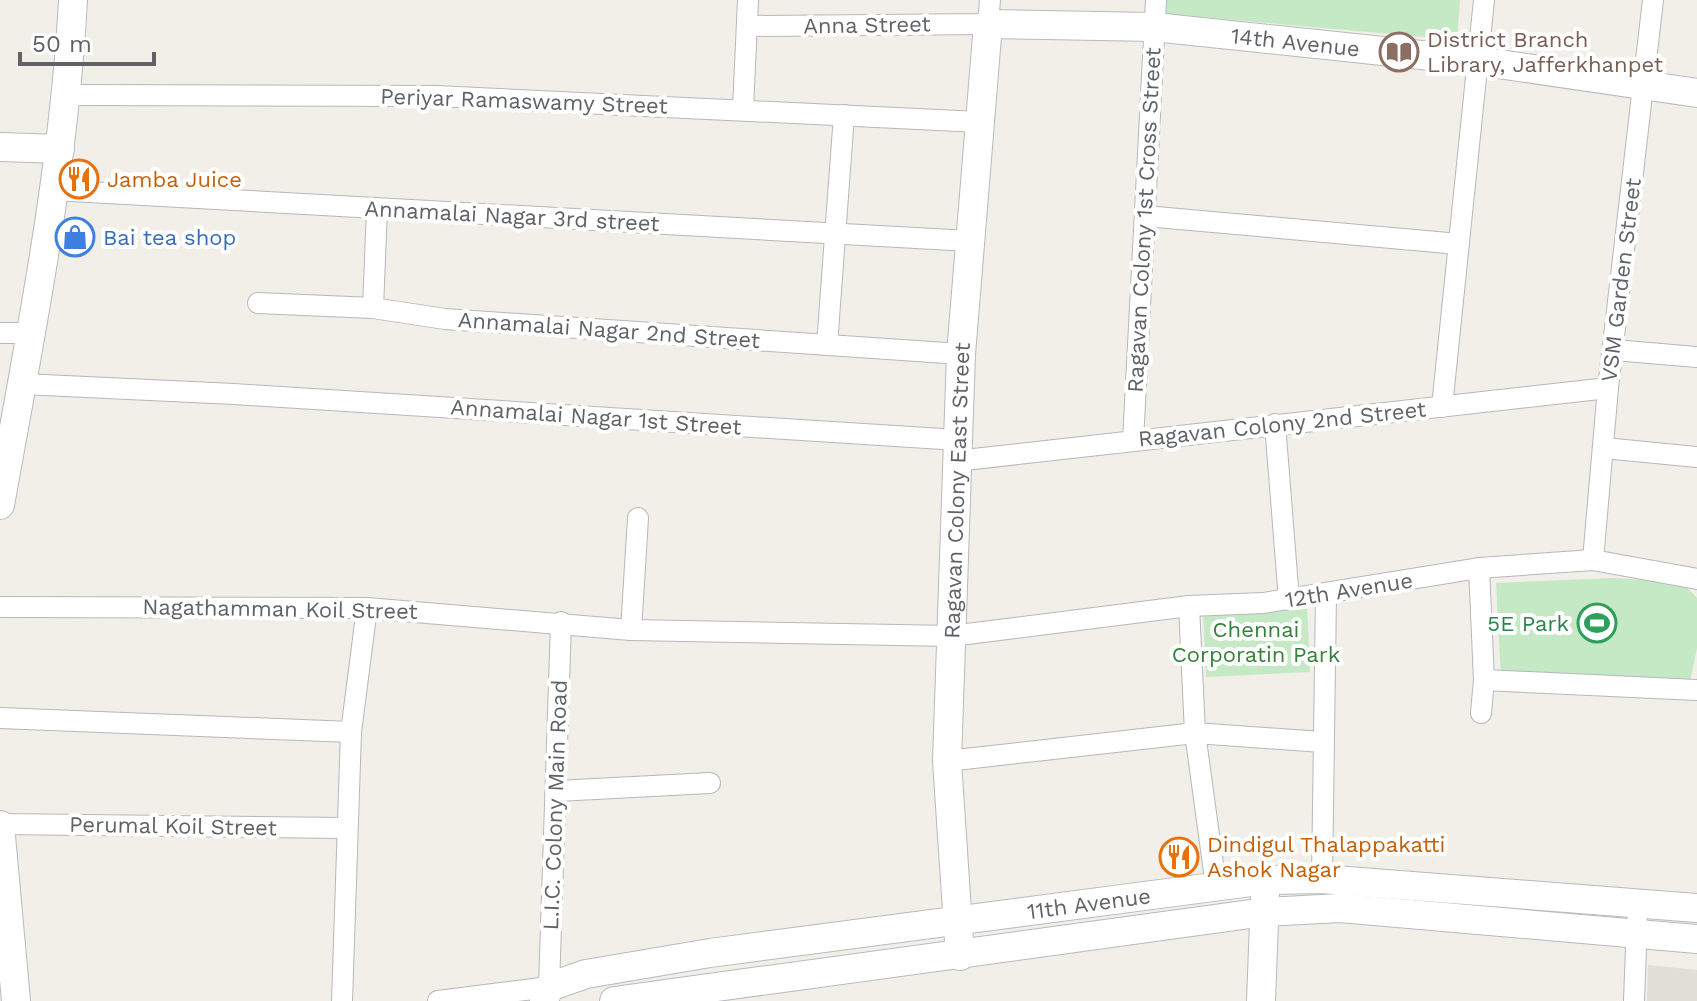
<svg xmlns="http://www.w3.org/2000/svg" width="1697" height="1001" font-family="'Work Sans',sans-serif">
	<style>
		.education { fill: #e1ded6 }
		.green { fill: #c5e8c5 }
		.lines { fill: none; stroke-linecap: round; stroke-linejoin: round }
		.street-casing { stroke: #b5b8bc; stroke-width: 22 }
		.secondary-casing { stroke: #b6babf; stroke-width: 30 }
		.street { stroke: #fff; stroke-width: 20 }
		.secondary { stroke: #fff; stroke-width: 28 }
		.labels { text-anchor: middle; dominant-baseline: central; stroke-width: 8; stroke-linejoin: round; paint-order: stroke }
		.street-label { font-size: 22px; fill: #5f6368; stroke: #fff }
		.education-label { font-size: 22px; fill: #785e54; stroke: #fff; text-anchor: start }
		.food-label { font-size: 22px; fill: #c56008; stroke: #fff; text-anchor: start }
		.shop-label { font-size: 22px; fill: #366cbe; stroke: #fff; text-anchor: start }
		.leisure-label { font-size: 22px; fill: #27864d; stroke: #fff; text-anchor: end }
		.park-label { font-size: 22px; fill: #348238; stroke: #fff }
	</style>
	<rect width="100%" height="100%" fill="#f1efe8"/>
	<polygon class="education" points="1648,965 1697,970 1697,1001 1647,1001"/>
	<g class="green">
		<polygon points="1158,0 1460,0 1457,40 1157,13"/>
		<polygon points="1615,578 1683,583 1697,598 1697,648 1689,688 1501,678 1496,583"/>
		<polygon points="1307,606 1310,672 1206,677 1203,611"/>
	</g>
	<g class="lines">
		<defs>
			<g id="street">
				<polyline points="747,26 988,24 990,0"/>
				<polyline points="68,95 436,96 979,122"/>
				<polyline points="743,109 748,0"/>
				<polyline points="53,190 970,241"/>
				<polyline points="1145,216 1459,244"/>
				<polyline points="258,303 373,308 445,319 961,354"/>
				<polyline points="373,308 377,209"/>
				<polyline points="0,333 32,333"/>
				<polyline points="827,345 844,115"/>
				<polyline points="1614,350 1697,357"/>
				<polyline points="23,384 234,394 958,440"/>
				<polyline points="1442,407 1484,0"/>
				<polyline points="1275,424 1289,600"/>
				<polyline points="1133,441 1156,0"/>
				<polyline points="1604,448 1697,457"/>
				<polyline points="956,461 1608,388"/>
				<polyline points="1593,560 1608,388 1653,0"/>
				<polyline points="1479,568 1484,680 1697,690"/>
				<polyline points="1189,606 1195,733 1216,886"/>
				<polyline points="0,607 367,608 631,630 951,636 1189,606 1263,603 1479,568 1593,560 1697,579"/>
				<polyline points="631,630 638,518"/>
				<polyline points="1481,713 1484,680"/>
				<polyline points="0,718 351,732"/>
				<polyline points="947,761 1195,733 1322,742"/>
				<polyline points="557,791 710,783"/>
				<polyline points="0,824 346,828"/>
				<polyline points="1322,879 1326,594"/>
				<polyline points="342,1001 351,732 367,608"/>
				<polyline points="438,1001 549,987 561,622"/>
				<polyline points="1634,1001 1637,921"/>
			</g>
			<g id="secondary">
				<polyline points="0,147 60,149"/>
				<path d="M0,505C30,337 64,170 73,0"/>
				<polyline points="0,825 16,1001"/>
				<path id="s1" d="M960,956L947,761L961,354L988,24L1154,27L1478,61L1697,93"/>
				<path id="s2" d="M544,1001L549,987L586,974L710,953L1266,880L1322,879L1697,908"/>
				<polyline points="614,1001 1265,912 1340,908 1697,939"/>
				<polyline points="1261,1001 1265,896"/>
			</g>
		</defs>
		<use href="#street" class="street-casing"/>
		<use href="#secondary" class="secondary-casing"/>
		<use href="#street" class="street"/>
		<use href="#secondary" class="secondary"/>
	</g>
	<defs>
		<symbol id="library-ring" viewBox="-11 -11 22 22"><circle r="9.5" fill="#fff" stroke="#8d6e63" stroke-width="1.5"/><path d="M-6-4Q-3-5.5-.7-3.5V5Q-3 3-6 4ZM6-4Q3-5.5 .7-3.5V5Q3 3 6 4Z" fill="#8d6e63"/></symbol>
		<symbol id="restaurant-ring" viewBox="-11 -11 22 22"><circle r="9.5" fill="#fff" stroke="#e8710a" stroke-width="1.5"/><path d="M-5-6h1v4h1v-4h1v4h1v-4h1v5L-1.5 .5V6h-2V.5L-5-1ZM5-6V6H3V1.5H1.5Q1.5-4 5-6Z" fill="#e8710a"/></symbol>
		<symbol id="shop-ring" viewBox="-11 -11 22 22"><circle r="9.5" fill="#fff" stroke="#3f7fe0" stroke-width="1.5"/><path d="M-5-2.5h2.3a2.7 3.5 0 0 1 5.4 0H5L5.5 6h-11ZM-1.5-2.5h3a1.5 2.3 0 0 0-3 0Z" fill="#3f7fe0"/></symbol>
		<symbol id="stadium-ring" viewBox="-11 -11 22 22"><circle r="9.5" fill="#fff" stroke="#2e9e5b" stroke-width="1.5"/><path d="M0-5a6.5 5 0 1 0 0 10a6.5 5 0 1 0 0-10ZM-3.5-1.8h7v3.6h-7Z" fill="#2e9e5b"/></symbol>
	</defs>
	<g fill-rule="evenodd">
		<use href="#library-ring" x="1377" y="30" width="44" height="44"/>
		<use href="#restaurant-ring" x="57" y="157" width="44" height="44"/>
		<use href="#shop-ring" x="53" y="215" width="44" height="44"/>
		<use href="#stadium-ring" x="1575" y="601" width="44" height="44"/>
		<use href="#restaurant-ring" x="1157" y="835" width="44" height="44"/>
	</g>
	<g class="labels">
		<g class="street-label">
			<text transform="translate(867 25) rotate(-1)">Anna Street</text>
			<text stroke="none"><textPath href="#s1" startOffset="1242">14th Avenue</textPath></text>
			<text transform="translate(524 101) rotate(2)">Periyar Ramaswamy Street</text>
			<text transform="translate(512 216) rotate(3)">Annamalai Nagar 3rd street</text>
			<text transform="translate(1144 220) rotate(-87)">Ragavan Colony 1st Cross Street</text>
			<text transform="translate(1621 280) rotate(-83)">VSM Garden Street</text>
			<text transform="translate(609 330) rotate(4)">Annamalai Nagar 2nd Street</text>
			<text transform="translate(596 417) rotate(4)">Annamalai Nagar 1st Street</text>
			<text transform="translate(1282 424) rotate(-6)">Ragavan Colony 2nd Street</text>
			<text stroke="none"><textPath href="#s1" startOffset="466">Ragavan Colony East Street</textPath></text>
			<text transform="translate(1349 590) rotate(-9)">12th Avenue</text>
			<text transform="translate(280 609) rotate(1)">Nagathamman Koil Street</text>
			<text transform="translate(555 805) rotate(-88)">L.I.C. Colony Main Road</text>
			<text transform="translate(173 826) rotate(1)">Perumal Koil Street</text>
			<text stroke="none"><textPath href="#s2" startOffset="562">11th Avenue</textPath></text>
		</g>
		<g class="education-label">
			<text x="1427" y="39">District Branch<tspan x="1427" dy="25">Library, Jafferkhanpet</tspan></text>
		</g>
		<g class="food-label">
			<text x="107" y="179">Jamba Juice</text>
			<text x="1207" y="844">Dindigul Thalappakatti<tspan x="1207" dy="25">Ashok Nagar</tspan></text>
		</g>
		<g class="shop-label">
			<text x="103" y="237">Bai tea shop</text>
		</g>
		<g class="leisure-label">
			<text x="1569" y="623">5E Park</text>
		</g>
		<g class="park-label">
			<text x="1256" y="629">Chennai<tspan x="1256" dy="25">Corporatin Park</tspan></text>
		</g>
	</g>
	<path d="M20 52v12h134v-12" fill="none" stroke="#5f6368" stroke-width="4"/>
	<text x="32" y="52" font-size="24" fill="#5f6368" stroke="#ffffff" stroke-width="6" paint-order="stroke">50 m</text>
</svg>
